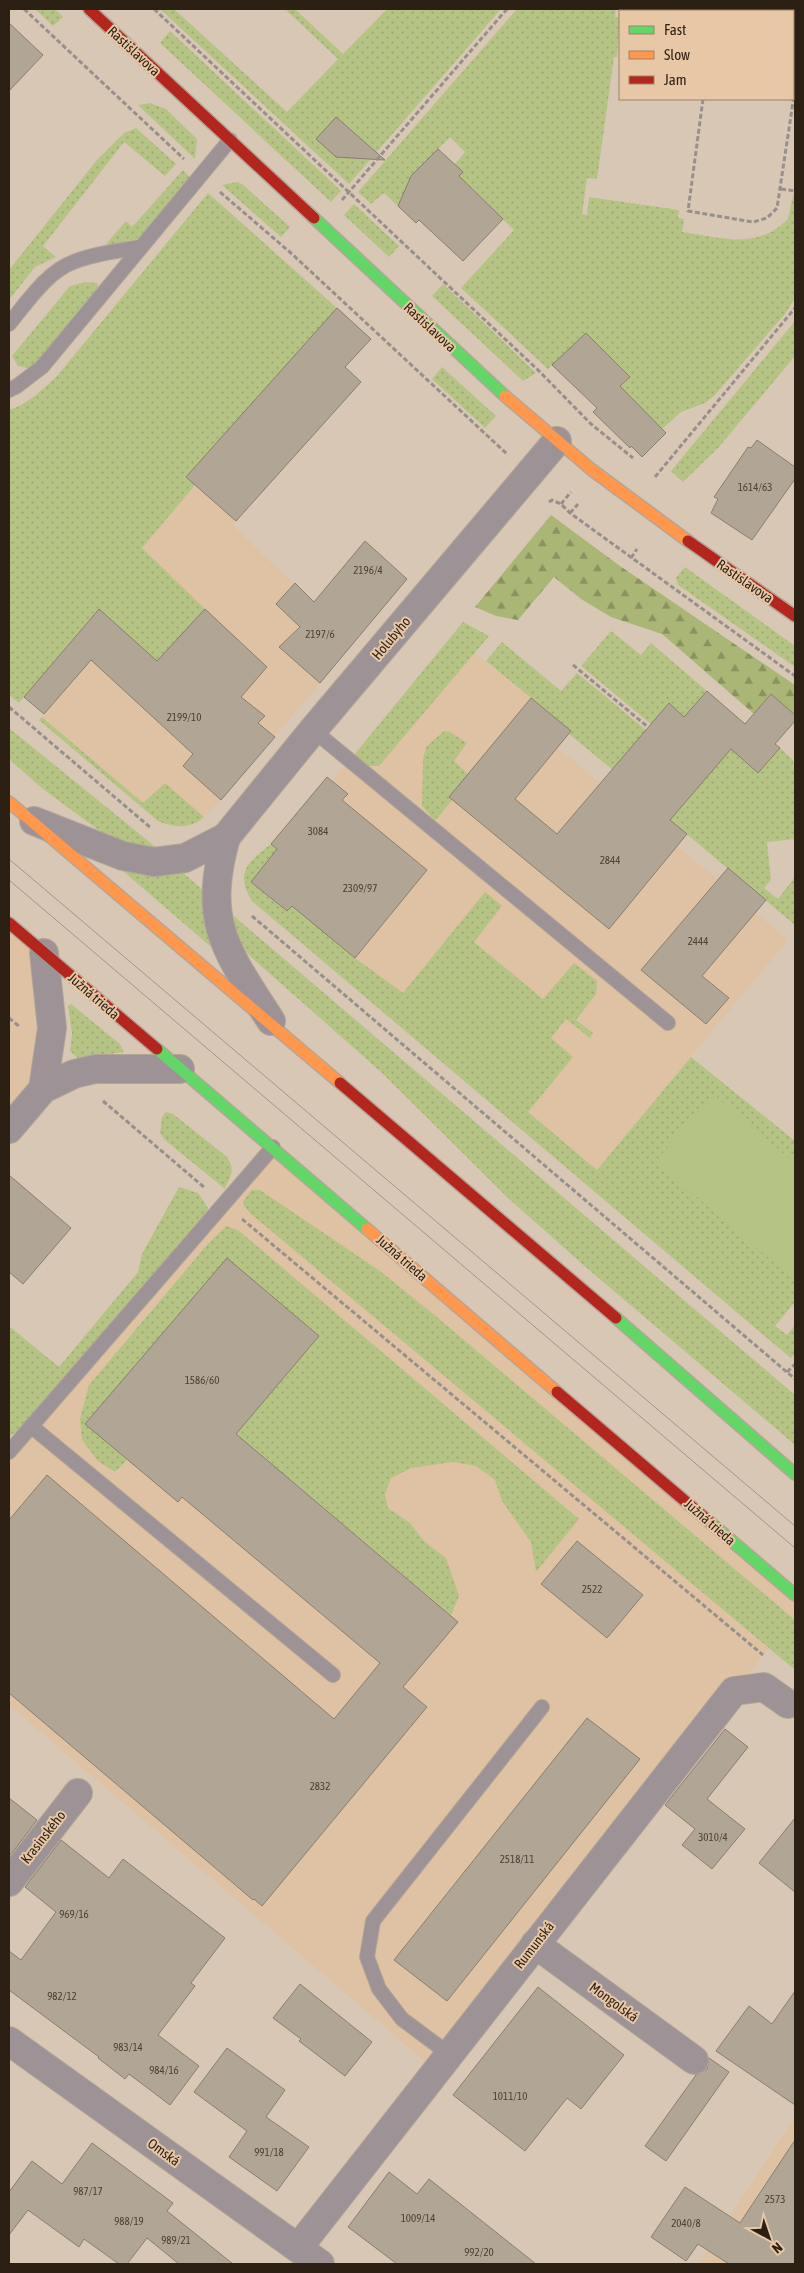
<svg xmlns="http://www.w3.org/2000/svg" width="804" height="2273" font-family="'Asap Condensed',sans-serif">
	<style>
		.built { fill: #dfc2a4 }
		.grass { fill: url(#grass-dots) }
		.forest { fill: url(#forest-firs) }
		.pitch { fill: #b5c385 }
		.building { fill: #b1a596; stroke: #897e6e }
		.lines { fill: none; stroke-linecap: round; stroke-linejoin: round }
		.lane-casing { stroke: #b4a597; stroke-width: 16 }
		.street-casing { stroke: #b4a597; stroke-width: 30 }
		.fast-casing { stroke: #b4a597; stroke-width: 14 }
		.slow-casing { stroke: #b4a597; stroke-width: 14 }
		.jam-casing { stroke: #b4a597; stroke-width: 14 }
		.path { stroke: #988f8d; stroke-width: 3; stroke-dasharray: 5 2.5; stroke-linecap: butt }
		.lane { stroke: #9d9397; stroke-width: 14 }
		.street { stroke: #9d9397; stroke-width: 28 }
		.fast { stroke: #63d668; stroke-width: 11 }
		.slow { stroke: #ff974d; stroke-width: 11 }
		.jam { stroke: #b3261e; stroke-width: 11 }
		.tram { stroke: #a0948e; stroke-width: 1 }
		.labels { text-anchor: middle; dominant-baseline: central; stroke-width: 4; stroke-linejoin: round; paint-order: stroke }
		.number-label { font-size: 11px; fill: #4d4034 }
		.street-label { font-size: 14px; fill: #2c1f13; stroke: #e8c7a6 }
	</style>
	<defs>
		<pattern id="grass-dots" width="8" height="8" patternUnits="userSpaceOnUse" patternTransform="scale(1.25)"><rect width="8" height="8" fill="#b5c385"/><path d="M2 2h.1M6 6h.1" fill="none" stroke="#9ca772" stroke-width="1.8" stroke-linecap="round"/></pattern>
		<pattern id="forest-firs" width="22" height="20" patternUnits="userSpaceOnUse" patternTransform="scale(1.25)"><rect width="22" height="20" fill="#a9b676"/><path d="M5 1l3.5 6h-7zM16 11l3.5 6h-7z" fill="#8a9360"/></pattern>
	</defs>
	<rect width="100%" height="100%" fill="#d9c7b5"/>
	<g class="built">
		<polygon points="195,485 236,521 233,525 257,549 355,642 221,800 198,822 183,827 174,827 158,821 39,720 44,714 24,697 98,609 142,548"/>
		<polygon points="453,635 571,731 558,748 717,879 721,876 760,908 756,913 788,940 597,1170 251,882 277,850 271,844 327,777 332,781"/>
		<polygon points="9,923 44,953 49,1053 9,1129"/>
		<polygon points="273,1147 795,1595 795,1615 436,2071 9,1705 9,1452"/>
		<polygon points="795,2117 795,2264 698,2264"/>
	</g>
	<g class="grass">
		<polygon points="35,9 55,9 63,17 53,26"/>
		<polygon points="160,9 174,9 287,112 338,59 285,9 295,9 343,54 387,9 501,9 349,184"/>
		<path d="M517,9H616L615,17L620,18L617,57H614L597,179L587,178L582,214L587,215L589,197L679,210L678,218L684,219L682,232C722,237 756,251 788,219L793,195H795V298L785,314L714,396L705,403L681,412L662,429L620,386L630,377L586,333L548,369L461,288L514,230L459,176L455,164L465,152L450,137L411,176L398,206L384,193L371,204L358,192Z"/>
		<polygon points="170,31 341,191 331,202 160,43"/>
		<polygon points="150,103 166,109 197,139 195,159 138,105"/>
		<polygon points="136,128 176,164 165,176 124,142 43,246 56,257 35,267 9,300 9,270 97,160 124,133"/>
		<polygon points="183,170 190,177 143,234 134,241 101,250 126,221 132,227"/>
		<polygon points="237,182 242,184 290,227 281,237 222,185"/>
		<path d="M208,193L337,308L186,477L195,485L142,548L205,609L174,677L98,609L19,703L9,695V410C28,404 42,390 57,376Z"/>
		<polygon points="354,204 399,246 389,257 344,215"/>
		<polygon points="86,282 97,283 98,285 94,295 36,363 27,368 18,366 12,356 70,286"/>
		<polygon points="443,284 536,373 523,381 432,296"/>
		<polygon points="795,321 795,356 719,447 683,482 671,471"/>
		<polygon points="442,367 496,416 485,428 432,379"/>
		<polygon points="685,567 795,646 795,667 678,585 676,578"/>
		<polygon points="463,622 489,636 379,766 367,766 354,755"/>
		<polygon points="611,631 641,655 651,643 707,691 684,717 669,703 651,724 581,666"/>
		<polygon points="502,642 561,691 577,673 646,730 613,770 569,734 571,731 486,661"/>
		<path d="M42,717L143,803L165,783L204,817C190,829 175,828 158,821L39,720Z"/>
		<polygon points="9,728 158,849 141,847 108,837 43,789 9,759"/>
		<polygon points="444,731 450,732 467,743 454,761 468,774 452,800 435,821 422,806 423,760 426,747"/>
		<polygon points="780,748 793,760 795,783 795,839 767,842 771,880 764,888 778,899 795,877 795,925 670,820 731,749 758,773"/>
		<path d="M271,844L277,849L251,882L286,911L292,906L355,958L403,993L485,892L502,906L474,942L543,999L574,963L597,981L596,994L576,1020L593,1033L590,1038L566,1019L551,1038L573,1057L528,1112L597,1170L691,1057L795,1141V1302L775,1326L787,1335L795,1325V1354L791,1358L767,1338L252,901C234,871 249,862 271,844Z"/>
		<polygon points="126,868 179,869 206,893 214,941 210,946 123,871"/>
		<polygon points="228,911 795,1395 794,1444 588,1269 507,1197 381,1072 251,957 242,947"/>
		<polygon points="71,1004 120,1044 124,1052 79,1059 70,1051 72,1033 68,1006"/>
		<path d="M166,1112L173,1114L226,1156C236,1169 231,1175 225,1189L165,1140L160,1133L162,1117Z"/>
		<polygon points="179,1187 198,1193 208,1208 205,1217 23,1426 9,1437 9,1326 59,1367 138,1272 142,1254"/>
		<polygon points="252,1190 260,1190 380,1271 438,1318 795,1620 795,1670 251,1214 244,1206 243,1201"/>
		<polygon points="226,1226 238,1230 579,1519 536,1572 531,1542 502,1501 495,1480 476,1466 453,1462 411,1468 391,1478 385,1494 388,1508 410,1523 424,1541 446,1558 459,1596 451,1615 236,1434 319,1336 227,1258 86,1423 127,1460 115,1472 98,1461 82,1440 80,1419 89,1385 207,1245"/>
	</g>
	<polygon class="forest" points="551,515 620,566 795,685 795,715 771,694 754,714 662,634 611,617 581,599 554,577 518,620 496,616 475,607"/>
	<polygon class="pitch" points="713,1094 795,1163 795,1280 655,1162"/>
	<g class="building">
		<polygon points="9,23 43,55 9,91"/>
		<polygon points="336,117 385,160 336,157 316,139"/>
		<polygon points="438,149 463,172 459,176 503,219 463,261 419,220 416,223 398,206 411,176"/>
		<polygon points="337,308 371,339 345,367 361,382 236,521 186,477"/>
		<polygon points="586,333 630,377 620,386 666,433 642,457 631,446 630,448 593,412 597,408 552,365"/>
		<polygon points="757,440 795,467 795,479 752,540 711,513 718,499 714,497 748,447 751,448"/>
		<polygon points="365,541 407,579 320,683 279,647 300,627 276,604 295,583 314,602"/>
		<polygon points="99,609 157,661 205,609 267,667 241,697 265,716 258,723 275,737 221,800 183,766 193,754 91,660 44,714 24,697"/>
		<polygon points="707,691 745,724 771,694 795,715 795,721 775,744 780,748 758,773 731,749 670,820 687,834 609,929 449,797 531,698 571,731 515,799 557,834 669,703 684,717"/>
		<polygon points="327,777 348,794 342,800 427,870 355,958 292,906 287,911 251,882 277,849 271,844"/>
		<polygon points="728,868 766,900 702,976 729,998 706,1024 641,970"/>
		<polygon points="9,1175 71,1228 23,1284 9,1272"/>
		<polygon points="227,1258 319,1336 236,1434 458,1622 403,1687 427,1707 262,1906 254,1899 253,1900 9,1693 9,1520 47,1475 334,1719 380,1663 182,1497 178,1502 85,1424"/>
		<polygon points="577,1541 643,1595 607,1638 541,1584"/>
		<polygon points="587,1718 640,1759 447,2001 394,1960"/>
		<polygon points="725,1729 748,1747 707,1799 745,1829 712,1869 682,1845 695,1829 665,1805"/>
		<polygon points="9,1798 37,1820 9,1857"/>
		<polygon points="795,1818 795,1892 759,1863"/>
		<polygon points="61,1840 109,1878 123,1859 225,1938 191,1983 195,1986 158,2035 199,2066 170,2105 129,2074 125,2079 98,2058 99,2057 9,1990 9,1951 21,1960 56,1912 25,1887"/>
		<polygon points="300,1984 372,2042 345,2076 299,2041 301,2039 273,2018"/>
		<polygon points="538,1987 624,2055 581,2109 567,2098 525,2151 453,2095"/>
		<polygon points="795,1991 795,2105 716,2051 749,2006 772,2024"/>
		<polygon points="227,2048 285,2090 266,2117 309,2147 277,2191 229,2157 247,2131 194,2092"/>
		<polygon points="709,2058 729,2072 666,2161 645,2146 696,2075 707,2069"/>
		<polygon points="795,2140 795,2264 729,2264 698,2244 686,2261 651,2237 685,2187 740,2223"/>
		<polygon points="92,2143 173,2203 167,2211 233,2264 179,2264 147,2238 127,2264 119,2264 84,2239 79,2247 28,2210 9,2235 9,2192 32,2161 62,2184"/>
		<polygon points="389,2172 417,2194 429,2179 536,2264 397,2264 348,2227"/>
	</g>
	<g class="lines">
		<defs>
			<g id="lane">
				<path d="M9,324C28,301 47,271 76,261C97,253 120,251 141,247"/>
				<polyline points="9,390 17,386 42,367 230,140"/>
				<polyline points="313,730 668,1023"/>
				<polyline points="31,1426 333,1675"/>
				<polyline points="9,1452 273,1147"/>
				<polyline points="449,2054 402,2019 379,1989 367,1957 373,1921 542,1707"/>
			</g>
			<g id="street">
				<polyline points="34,821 123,856 154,862 185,858 226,837 313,730 557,441"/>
				<path d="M226,837C202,923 226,951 271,1021"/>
				<polyline points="43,1089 52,1028 44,953"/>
				<polyline points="9,1129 43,1089 74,1074 95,1069 180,1069"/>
				<polyline points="9,1882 78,1793"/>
				<polyline points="535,1944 694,2060"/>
				<polyline points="9,2041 320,2264"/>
				<polyline points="298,2248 734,1691 764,1687 788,1704"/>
			</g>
			<g id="fast">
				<polyline points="314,218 505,396"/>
				<polyline points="157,1049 367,1229"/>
				<polyline points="616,1318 795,1474"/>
				<polyline points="712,1524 795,1595"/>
			</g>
			<g id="slow">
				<polyline points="505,396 592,470 688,541"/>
				<polyline points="9,802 340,1083"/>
				<polyline points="367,1229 557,1392"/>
			</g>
			<g id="jam">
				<polyline points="89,9 314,218"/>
				<polyline points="688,541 795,616"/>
				<polyline points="9,923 157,1049"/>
				<polyline points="340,1083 616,1318"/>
				<polyline points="557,1392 712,1524"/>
			</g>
		</defs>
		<use href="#lane" class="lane-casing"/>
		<use href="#street" class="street-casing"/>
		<use href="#fast" class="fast-casing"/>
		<use href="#slow" class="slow-casing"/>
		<use href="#jam" class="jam-casing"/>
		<g class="path">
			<polyline points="24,9 184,159"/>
			<polyline points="154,9 539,371 591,424 633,458"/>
			<polyline points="714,11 714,9"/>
			<polyline points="793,58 795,58"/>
			<polyline points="703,99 688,211 753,222 767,218 777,208 795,89"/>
			<polyline points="781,189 795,191"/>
			<polyline points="220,192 292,254 507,454"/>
			<polyline points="342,200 507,9"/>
			<polyline points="655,477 795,308"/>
			<polyline points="549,502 552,500 561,504 570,513 795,676"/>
			<polyline points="561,504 571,492"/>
			<polyline points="570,513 578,504"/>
			<polyline points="631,558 637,549"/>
			<polyline points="573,665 648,727"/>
			<polyline points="9,707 151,828"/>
			<polyline points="252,916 795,1379"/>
			<polyline points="9,1018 20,1027"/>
			<polyline points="103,1101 205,1188"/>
			<polyline points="242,1219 763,1655"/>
			<polyline points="787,1372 795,1364"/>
		</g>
		<use href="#lane" class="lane"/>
		<use href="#street" class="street"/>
		<use href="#fast" class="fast"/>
		<use href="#slow" class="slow"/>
		<use href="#jam" class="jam"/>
		<g class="tram">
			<polyline points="9,859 795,1526"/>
			<polyline points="9,880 795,1548"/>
		</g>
	</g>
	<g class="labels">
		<g class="number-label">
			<text x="755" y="487">1614/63</text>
			<text x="368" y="570">2196/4</text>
			<text x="320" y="634">2197/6</text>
			<text x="184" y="717">2199/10</text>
			<text x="318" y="831">3084</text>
			<text x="610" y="860">2844</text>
			<text x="360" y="888">2309/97</text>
			<text x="698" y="941">2444</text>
			<text x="202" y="1380">1586/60</text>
			<text x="592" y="1589">2522</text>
			<text x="320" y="1786">2832</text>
			<text x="713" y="1837">3010/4</text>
			<text x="517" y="1859">2518/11</text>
			<text x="74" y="1914">969/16</text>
			<text x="62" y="1996">982/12</text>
			<text x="128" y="2047">983/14</text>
			<text x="164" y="2070">984/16</text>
			<text x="510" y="2096">1011/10</text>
			<text x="269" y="2152">991/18</text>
			<text x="88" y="2191">987/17</text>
			<text x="775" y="2199">2573</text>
			<text x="418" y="2218">1009/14</text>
			<text x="129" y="2221">988/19</text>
			<text x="686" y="2223">2040/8</text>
			<text x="176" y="2240">989/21</text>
			<text x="479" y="2252">992/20</text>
		</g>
		<g class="street-label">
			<text transform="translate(134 51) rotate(43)">Rastislavova</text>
			<text transform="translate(430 327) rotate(43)">Rastislavova</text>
			<text transform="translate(745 581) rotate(35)">Rastislavova</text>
			<text transform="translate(391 638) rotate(-50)">Holubyho</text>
			<text transform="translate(94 996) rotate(41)">Južná trieda</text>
			<text transform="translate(402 1258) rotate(41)">Južná trieda</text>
			<text transform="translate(710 1522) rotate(41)">Južná trieda</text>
			<text transform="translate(43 1837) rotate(-52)">Krasinského</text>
			<text transform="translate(534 1945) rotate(-52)">Rumunská</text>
			<text transform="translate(614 2002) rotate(36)">Mongolská</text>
			<text transform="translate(164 2152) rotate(36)">Omská</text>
		</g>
	</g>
	<rect width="804" height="2273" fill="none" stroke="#2c1f13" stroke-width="20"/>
	<rect x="619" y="10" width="175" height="90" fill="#e8c7a6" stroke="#9d846b"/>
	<rect x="629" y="26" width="25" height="8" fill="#63d668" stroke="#9d846b"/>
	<text x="664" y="35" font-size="15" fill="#2c1f13">Fast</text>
	<rect x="629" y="51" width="25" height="8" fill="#ff974d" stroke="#9d846b"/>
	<text x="664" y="60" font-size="15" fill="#2c1f13">Slow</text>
	<rect x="629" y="76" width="25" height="8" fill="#b3261e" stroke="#9d846b"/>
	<text x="664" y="85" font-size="15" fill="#2c1f13">Jam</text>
	<g transform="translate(769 2238) rotate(140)" stroke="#e8c7a6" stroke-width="4" paint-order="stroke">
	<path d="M0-4L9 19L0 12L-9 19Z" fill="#2c1f13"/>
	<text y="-8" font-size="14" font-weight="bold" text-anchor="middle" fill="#2c1f13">N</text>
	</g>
</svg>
